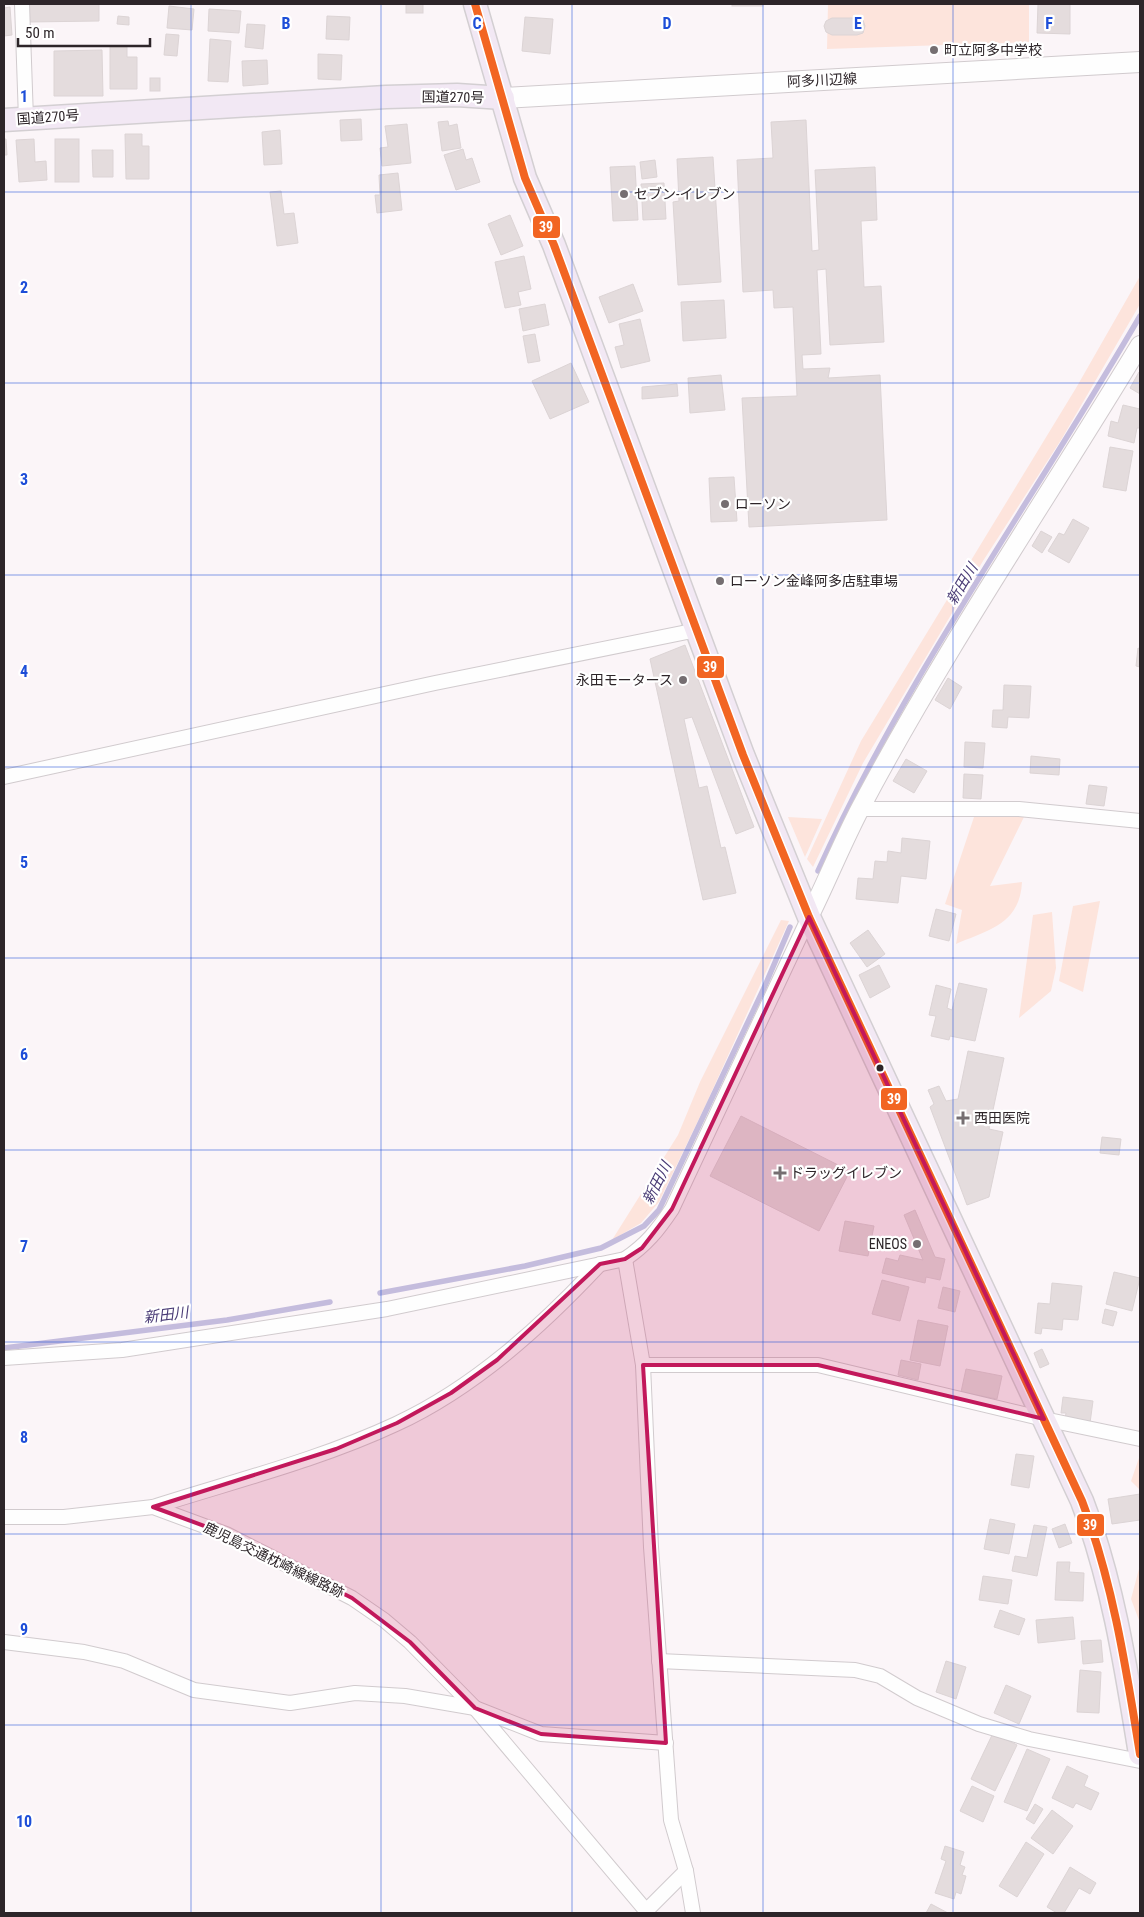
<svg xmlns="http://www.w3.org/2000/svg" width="1144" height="1917" font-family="'Roboto Condensed','Noto Sans JP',sans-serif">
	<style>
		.green { fill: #fde4dc }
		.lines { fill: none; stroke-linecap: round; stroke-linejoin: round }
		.stream { stroke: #c4bcdd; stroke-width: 5.5 }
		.building { fill: #e4dcdd; stroke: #dcd4d5 }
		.minor-casing { stroke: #d1cbce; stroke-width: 16 }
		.tertiary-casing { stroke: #d1cbce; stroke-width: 20 }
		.secondary-casing { stroke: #d1cbce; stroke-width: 22 }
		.trunk-casing { stroke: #d3cfd2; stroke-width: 25 }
		.minor { stroke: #fefefe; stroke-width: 14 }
		.tertiary { stroke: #fefefe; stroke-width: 18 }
		.secondary { stroke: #fefefe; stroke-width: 20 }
		.trunk { stroke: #f2e8f4; stroke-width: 22 }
		.bus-1-casing { stroke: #fff; stroke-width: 11 }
		.bus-1 { stroke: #f26522; stroke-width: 8 }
		.marked { fill: #c2185b; fill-opacity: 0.2; stroke: #c2185b; stroke-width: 4; stroke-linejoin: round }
		.grid { fill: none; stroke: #1d4ed8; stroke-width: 1; stroke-opacity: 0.55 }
		.poi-dot { fill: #756e71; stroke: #fff; stroke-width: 2 }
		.bus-dot { fill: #2d2529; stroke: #fff; stroke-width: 2 }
		.labels { text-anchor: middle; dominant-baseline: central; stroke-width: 4.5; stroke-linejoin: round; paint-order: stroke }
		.poi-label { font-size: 14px; fill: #2d2529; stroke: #fff; text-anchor: start }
		.street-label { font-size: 14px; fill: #2d2529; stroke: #fff }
		.water-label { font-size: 15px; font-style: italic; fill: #493b75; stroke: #fff }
		.grid-label { font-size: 16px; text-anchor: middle; font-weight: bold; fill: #1d4ed8; stroke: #fff; stroke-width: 4.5; stroke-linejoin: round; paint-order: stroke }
		.line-badge { stroke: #fff; stroke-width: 2 }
		.badge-label { font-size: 14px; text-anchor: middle; font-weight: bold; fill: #fff }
	</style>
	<rect width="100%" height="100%" fill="#fbf5f8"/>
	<g class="green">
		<polygon points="828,4 1029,4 1029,42 827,49"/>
		<polygon points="1140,276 1140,304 1061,440 983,561 863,763 813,867 807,859 861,741 1076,388"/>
		<polygon points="788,817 822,819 805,857"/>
		<path d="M974,817H1024L990,886L1022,882C1020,924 989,930 956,944L962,910L945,904Z"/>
		<polygon points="1100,901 1083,992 1059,981 1073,906"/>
		<polygon points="1052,912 1056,968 1051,991 1019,1018 1033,915"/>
		<polygon points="781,920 789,921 707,1102 659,1202 641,1223 612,1240 678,1135 700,1082"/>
		<polygon points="1139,1458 1140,1458 1140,1490 1131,1481"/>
		<polygon points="1140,1565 1140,1623 1131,1599"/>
	</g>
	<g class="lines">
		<g class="stream">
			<path d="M818,871C906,675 1033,501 1140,316"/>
			<polyline points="380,1293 525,1266 601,1248 644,1226 659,1210 764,988 790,927"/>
			<polyline points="4,1348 227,1320 330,1302"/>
		</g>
	</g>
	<g class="building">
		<polygon points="28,4 99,4 99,21 28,22"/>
		<rect x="406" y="4" width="17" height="9"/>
		<rect x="732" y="4" width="31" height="2"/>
		<polygon points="1038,4 1070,4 1070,34 1037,33"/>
		<polygon points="169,6 194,9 192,30 167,28"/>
		<polygon points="10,7 12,35 4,36 4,8"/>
		<polygon points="209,9 241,11 239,33 208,31"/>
		<polygon points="118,16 129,17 129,25 117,24"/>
		<polygon points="327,16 350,17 349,40 326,39"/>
		<polygon points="525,17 553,19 550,54 522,51"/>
		<polygon points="832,18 857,18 863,20 865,26 863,33 857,35 832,35 826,32 824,26 826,21"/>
		<polygon points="247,24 265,25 263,49 245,47"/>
		<polygon points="166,34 179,35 177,56 164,55"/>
		<polygon points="210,39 231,41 228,82 208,81"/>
		<polygon points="110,47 127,47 127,57 137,57 137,89 110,89"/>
		<polygon points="102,50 103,96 54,96 54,51"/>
		<polygon points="318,54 342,55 341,80 318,79"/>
		<polygon points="267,60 268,84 243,86 242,61"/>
		<rect x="150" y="78" width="10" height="13"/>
		<polygon points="361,119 362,140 341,141 340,120"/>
		<polygon points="806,120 812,251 819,250 815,170 875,167 877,220 861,221 864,287 881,286 884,342 830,345 826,269 817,270 821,354 802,355 803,369 830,368 828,378 880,375 887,520 749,527 742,398 797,396 793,307 774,308 773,290 743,292 737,160 773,158 771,122"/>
		<polygon points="448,121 449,126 457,124 461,148 442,151 438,122"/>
		<polygon points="407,124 411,163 382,166 380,148 388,147 385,126"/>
		<polygon points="280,130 282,164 264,165 262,132"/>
		<polygon points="125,134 142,134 142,146 149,146 149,179 126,179"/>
		<polygon points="4,139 6,139 7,155 4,155"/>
		<polygon points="34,139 35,162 46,161 47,180 19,182 16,140"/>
		<rect x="55" y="139" width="24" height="43"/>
		<polygon points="463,149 466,160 472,158 480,182 456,190 444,155"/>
		<polygon points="92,150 113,150 113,177 93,177"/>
		<polygon points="713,157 721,282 678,285 673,202 679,201 677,159"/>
		<polygon points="655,160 657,177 642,179 640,162"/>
		<polygon points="635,166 638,220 613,221 610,167"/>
		<polygon points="398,173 402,210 377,213 375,195 380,195 379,175"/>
		<polygon points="664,183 666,219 643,220 641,184"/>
		<polygon points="281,191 284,214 294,213 298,243 277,246 270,192"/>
		<polygon points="510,215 523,246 501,255 488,224"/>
		<polygon points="524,256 531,289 518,292 521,305 505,308 495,262"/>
		<polygon points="633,284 643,311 609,323 599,297"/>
		<polygon points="724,300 726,338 683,341 681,302"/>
		<polygon points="545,304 549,325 523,331 519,309"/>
		<polygon points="640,319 650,361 621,368 615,347 624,345 619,324"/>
		<polygon points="535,334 540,361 528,363 523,336"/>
		<polygon points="571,363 589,402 550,419 532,381"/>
		<polygon points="1139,372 1140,373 1140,394 1130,388"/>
		<polygon points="721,375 725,410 690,413 688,378"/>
		<polygon points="677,384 678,396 642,399 642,387"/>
		<polygon points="1123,405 1140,409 1140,428 1137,428 1134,443 1108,436 1111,421 1118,423"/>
		<polygon points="1110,447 1133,451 1126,491 1103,487"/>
		<polygon points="734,477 737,521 711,522 709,478"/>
		<polygon points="1073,519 1089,528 1069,563 1048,551 1059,533 1064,535"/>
		<polygon points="1041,531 1052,537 1042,553 1032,546"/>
		<polygon points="685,645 754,827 736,834 692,717 684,719 699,788 707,786 721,848 725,847 736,893 703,900 650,659"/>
		<polygon points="1138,648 1140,649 1140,667 1136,666"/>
		<polygon points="948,678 962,687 950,709 935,700"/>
		<polygon points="1004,685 1031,686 1029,718 1008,717 1007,728 992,727 993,710 1003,710"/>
		<polygon points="965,742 985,743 983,768 964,767"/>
		<polygon points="1031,756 1060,759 1059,775 1030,773"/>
		<polygon points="906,759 927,771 914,793 893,781"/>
		<polygon points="964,774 983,775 981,799 963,798"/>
		<polygon points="1089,785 1107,787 1104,806 1086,804"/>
		<polygon points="902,838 930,841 926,879 901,876 898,903 856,899 858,878 873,879 875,861 887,862 888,851 901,853"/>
		<polygon points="936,909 956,914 949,941 929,936"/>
		<polygon points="868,930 885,954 867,967 850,943"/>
		<polygon points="879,965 890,987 870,998 859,975"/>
		<polygon points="959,983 987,989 975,1041 950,1036 949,1040 931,1036 936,1016 929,1015 936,985 951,989 947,1008 952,1010"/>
		<polygon points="968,1051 1004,1058 989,1129 1003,1132 989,1197 967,1205 930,1107 934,1104 928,1090 939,1086 946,1101 958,1099"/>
		<polygon points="741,1116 850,1171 819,1231 710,1176"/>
		<polygon points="1102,1137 1121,1139 1119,1155 1100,1153"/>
		<polygon points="915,1210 935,1257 945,1259 940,1280 926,1277 925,1283 882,1273 886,1258 898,1261 900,1255 923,1260 904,1215"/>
		<polygon points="845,1221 874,1226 868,1256 839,1251"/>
		<polygon points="1114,1272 1140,1278 1132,1311 1106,1304"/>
		<polygon points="882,1280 909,1287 900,1321 872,1314"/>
		<polygon points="1052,1283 1082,1286 1078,1320 1063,1319 1062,1330 1042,1328 1041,1334 1035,1333 1038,1303 1050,1304"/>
		<polygon points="943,1287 960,1291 955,1312 938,1308"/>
		<polygon points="1105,1309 1117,1312 1113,1326 1102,1323"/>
		<polygon points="918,1320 948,1326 940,1366 910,1360"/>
		<polygon points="1042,1349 1049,1364 1040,1368 1034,1353"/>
		<polygon points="901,1360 921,1364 918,1380 898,1375"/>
		<polygon points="966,1369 1002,1376 997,1399 961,1392"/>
		<polygon points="1063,1397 1093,1401 1090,1423 1065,1419 1066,1413 1061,1413"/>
		<polygon points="1016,1454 1034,1456 1029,1488 1011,1485"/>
		<polygon points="1140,1494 1140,1520 1112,1524 1108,1499"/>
		<polygon points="990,1519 1015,1524 1009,1554 984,1549"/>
		<polygon points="1065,1524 1072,1543 1059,1548 1052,1529"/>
		<polygon points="1034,1525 1047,1527 1037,1576 1012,1571 1015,1556 1027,1558"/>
		<polygon points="1057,1562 1070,1562 1069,1572 1084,1573 1083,1601 1055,1600"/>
		<polygon points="983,1576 1012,1580 1008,1604 979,1600"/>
		<polygon points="1000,1610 1025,1619 1019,1635 994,1627"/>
		<polygon points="1073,1617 1075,1639 1038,1643 1036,1620"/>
		<polygon points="1101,1640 1103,1662 1083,1664 1081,1641"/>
		<polygon points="946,1661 966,1667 956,1699 936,1692"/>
		<polygon points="1080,1670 1101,1672 1099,1713 1077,1712"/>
		<polygon points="1006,1685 1031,1696 1019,1724 994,1713"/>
		<polygon points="993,1733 1017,1745 995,1791 971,1779"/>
		<polygon points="1027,1749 1050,1759 1027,1811 1004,1802"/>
		<polygon points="1067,1766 1088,1776 1084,1786 1099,1793 1091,1810 1076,1803 1073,1808 1052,1798"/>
		<polygon points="972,1786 994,1796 983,1822 960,1811"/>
		<polygon points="1035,1804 1043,1809 1034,1824 1026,1819"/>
		<polygon points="1052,1810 1073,1826 1053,1854 1031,1838"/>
		<polygon points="1026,1842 1044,1854 1017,1897 999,1886"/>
		<polygon points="945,1846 964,1852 960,1865 965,1867 962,1875 966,1876 961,1894 956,1892 954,1899 935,1893 946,1861 941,1859"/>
		<polygon points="1070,1867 1096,1883 1090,1894 1079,1888 1064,1913 1057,1913 1047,1907"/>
		<polygon points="931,1904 948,1913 926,1913"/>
	</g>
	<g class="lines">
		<defs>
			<g id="minor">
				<polyline points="22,4 26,119"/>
				<polyline points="4,777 435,683 697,630"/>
				<polyline points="860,809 1019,809 1140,821"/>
				<polyline points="625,1259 643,1365 651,1547 671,1820 686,1871 693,1913"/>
				<path d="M4,1358L122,1350L387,1309L625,1259C646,1245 658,1230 672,1209L809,917"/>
				<polyline points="643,1365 818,1365 1044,1419 1140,1439"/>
				<path d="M153,1507C234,1481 319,1460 396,1424C474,1388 542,1326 600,1264"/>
				<polyline points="4,1517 64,1517 153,1507 226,1534 352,1598 384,1620 410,1642 475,1708 648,1913"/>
				<polyline points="4,1642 84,1652 124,1661 194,1690 290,1703 355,1693 405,1696 475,1708 541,1734 666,1743"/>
				<polyline points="659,1661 855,1670 880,1676 917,1698 979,1724 1029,1739 1140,1761"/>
				<polyline points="646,1911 686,1871"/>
			</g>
			<path id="tertiary" d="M809,917C827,881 842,843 861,807C945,648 1047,499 1140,345"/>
			<polyline id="secondary" points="503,98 1140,62"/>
			<g id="trunk">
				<path d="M475,4L525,178L554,245L743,755L809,917L1082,1501C1113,1583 1126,1668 1140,1754"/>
				<polyline points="4,120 386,97 457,95 503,98"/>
			</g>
		</defs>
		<use href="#minor" class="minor-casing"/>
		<use href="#tertiary" class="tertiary-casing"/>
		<use href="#secondary" class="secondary-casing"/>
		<use href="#trunk" class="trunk-casing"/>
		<use href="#minor" class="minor"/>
		<use href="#tertiary" class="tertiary"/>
		<use href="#secondary" class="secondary"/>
		<use href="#trunk" class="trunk"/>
		<defs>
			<path id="bus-1" d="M475,4L525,178L554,245L743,755L809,917L1082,1501C1113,1583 1126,1668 1140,1754"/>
		</defs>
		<use href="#bus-1" class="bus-1-casing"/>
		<use href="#bus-1" class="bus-1"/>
	</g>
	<path class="marked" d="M809,917L1044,1419L818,1365H643L666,1743L541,1734L475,1708L410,1642L352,1598L226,1534L153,1507L336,1449L397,1423L451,1393L497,1360L600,1264L625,1259L642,1248L672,1209Z"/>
	<path class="grid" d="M191,4V1913M381,4V1913M572,4V1913M763,4V1913M953,4V1913M4,192H1140M4,383H1140M4,575H1140M4,767H1140M4,958H1140M4,1150H1140M4,1342H1140M4,1534H1140M4,1725H1140"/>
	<g class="poi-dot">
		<circle cx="934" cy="50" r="5"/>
		<circle cx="624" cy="194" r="5"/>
		<circle cx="725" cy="504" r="5"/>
		<circle cx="720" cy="581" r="5"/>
		<circle cx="683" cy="680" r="5"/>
		<path d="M960.5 1110.5h5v5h5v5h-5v5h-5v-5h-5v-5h5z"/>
		<path d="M777.5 1165.5h5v5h5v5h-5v5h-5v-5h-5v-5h5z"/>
		<circle cx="917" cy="1244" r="5"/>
	</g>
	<circle class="bus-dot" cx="880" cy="1068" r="4.5"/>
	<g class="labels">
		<g class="poi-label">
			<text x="944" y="50">町立阿多中学校</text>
			<text x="634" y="194">セブン-イレブン</text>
			<text x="735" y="504">ローソン</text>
			<text x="730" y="581">ローソン金峰阿多店駐車場</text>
			<text x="673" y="680" text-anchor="end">永田モータース</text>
			<text x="974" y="1118">西田医院</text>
			<text x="790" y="1173">ドラッグイレブン</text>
			<text x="907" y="1244" text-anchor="end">ENEOS</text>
		</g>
		<g class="street-label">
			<text transform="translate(822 80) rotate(-3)">阿多川辺線</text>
			<text transform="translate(453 97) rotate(1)">国道270号</text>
			<text transform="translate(48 117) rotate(-4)">国道270号</text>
			<text transform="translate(274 1560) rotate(26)">鹿児島交通枕崎線線路跡</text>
		</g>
		<g class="water-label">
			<text transform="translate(962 584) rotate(-59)">新田川</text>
			<text transform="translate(657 1183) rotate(-63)">新田川</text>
			<text transform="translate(166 1315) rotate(-7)">新田川</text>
		</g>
	</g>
	<g class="grid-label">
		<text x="286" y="29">B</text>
		<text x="477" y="29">C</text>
		<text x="667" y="29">D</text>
		<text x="858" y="29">E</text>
		<text x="1049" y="29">F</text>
		<text x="24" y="102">1</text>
		<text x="24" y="293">2</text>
		<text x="24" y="485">3</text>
		<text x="24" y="677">4</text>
		<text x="24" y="868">5</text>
		<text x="24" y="1060">6</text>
		<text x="24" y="1252">7</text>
		<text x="24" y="1443">8</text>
		<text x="24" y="1635">9</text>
		<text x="24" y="1827">10</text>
	</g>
	<g class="line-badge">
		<rect x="532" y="215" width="29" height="24" rx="5" fill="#f26522"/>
		<rect x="696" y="655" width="29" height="24" rx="5" fill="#f26522"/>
		<rect x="880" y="1087" width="28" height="24" rx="5" fill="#f26522"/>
		<rect x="1076" y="1513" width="29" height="24" rx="5" fill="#f26522"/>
	</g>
	<g class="badge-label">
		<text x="546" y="232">39</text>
		<text x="710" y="672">39</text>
		<text x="894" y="1104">39</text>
		<text x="1090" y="1530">39</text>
	</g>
	<rect width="1144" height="1917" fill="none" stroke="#2d2529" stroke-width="10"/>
	<path d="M18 38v8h132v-8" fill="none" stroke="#2d2529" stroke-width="2.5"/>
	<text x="25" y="38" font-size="15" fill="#2d2529" stroke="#ffffff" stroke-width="4" paint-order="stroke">50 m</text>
</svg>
